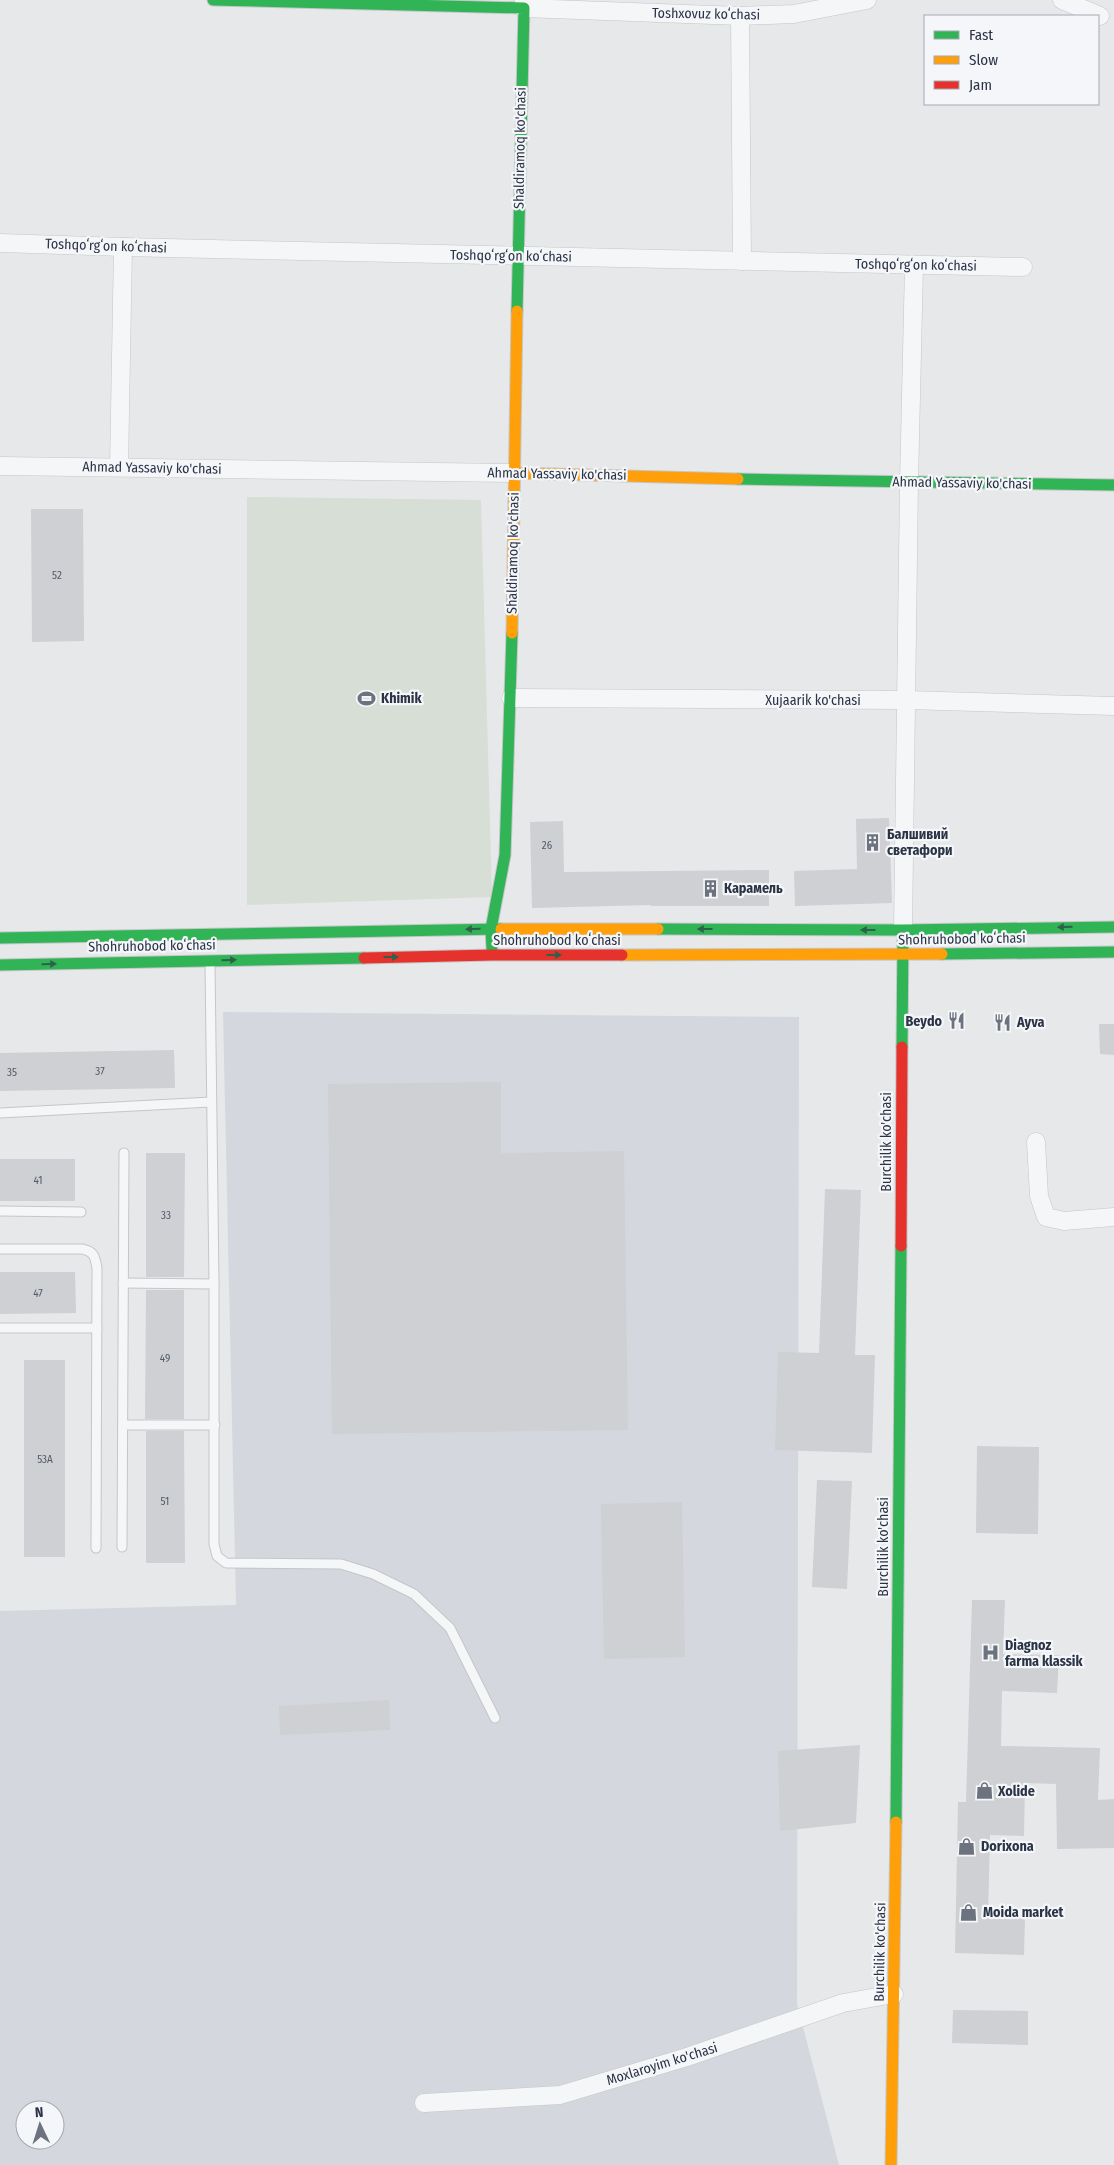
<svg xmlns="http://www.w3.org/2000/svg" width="1114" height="2165" font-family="'Fira Sans Condensed',sans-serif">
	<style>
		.built { fill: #d4d7dd; fill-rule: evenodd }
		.green { fill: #d6ded6 }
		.building { fill: #ced0d3 }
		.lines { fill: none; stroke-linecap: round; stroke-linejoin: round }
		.lane-casing { stroke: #c4c6c8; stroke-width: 11 }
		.street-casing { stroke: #c4c6c8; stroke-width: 19 }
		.fast-casing { stroke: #c4c6c8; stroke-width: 13 }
		.slow-casing { stroke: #c4c6c8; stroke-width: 13 }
		.jam-casing { stroke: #c4c6c8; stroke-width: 13 }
		.lane { stroke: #f5f6f7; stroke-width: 9 }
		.street { stroke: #f5f6f7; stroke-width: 18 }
		.fast { stroke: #30b455; stroke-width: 11 }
		.slow { stroke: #ff9f0a; stroke-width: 11 }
		.jam { stroke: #e5322d; stroke-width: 11 }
		.oneway { fill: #2d614b }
		.labels { text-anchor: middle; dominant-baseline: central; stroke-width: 4.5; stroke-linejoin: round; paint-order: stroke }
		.number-label { font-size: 11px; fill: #545c69 }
		.street-label { font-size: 14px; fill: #2b3445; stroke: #f4f6f9 }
		.poi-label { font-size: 14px; font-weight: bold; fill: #2b3445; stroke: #f4f6f9; text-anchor: start }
	</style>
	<rect width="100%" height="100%" fill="#e6e8ea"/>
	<path class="built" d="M223,1012L799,1017L797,2004L839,2165H0V1611L236,1605ZM25,2110H55V2140H25Z"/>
	<polygon class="green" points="247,497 481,500 492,897 247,905"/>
	<g class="building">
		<polygon points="31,509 83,509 84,641 32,642"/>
		<polygon points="889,818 892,903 795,906 794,871 857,869 856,819"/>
		<polygon points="563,821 564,872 769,870 769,906 651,906 651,905 532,908 530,822"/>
		<polygon points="1099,1024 1114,1024 1114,1055 1100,1054"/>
		<polygon points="174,1050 175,1088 0,1091 0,1053"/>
		<polygon points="501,1082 501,1153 624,1151 628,1430 332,1434 328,1084"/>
		<polygon points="146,1153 185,1153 184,1277 146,1277"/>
		<rect x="0" y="1159" width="75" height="42"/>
		<polygon points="825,1189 861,1190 855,1355 875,1355 872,1453 775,1450 778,1352 819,1353"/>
		<polygon points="0,1272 75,1272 76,1313 0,1314"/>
		<polygon points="146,1290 184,1290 184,1419 145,1419"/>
		<rect x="24" y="1360" width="41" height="197"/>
		<polygon points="146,1431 184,1431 185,1563 146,1563"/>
		<polygon points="977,1446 1039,1447 1038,1534 976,1533"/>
		<polygon points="817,1480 852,1481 847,1589 812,1587"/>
		<polygon points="682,1502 685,1657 604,1659 601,1504"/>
		<polygon points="972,1600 1005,1600 1003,1654 1059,1655 1057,1693 1002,1691 1001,1746 1100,1748 1098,1800 1114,1799 1114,1848 1057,1849 1056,1784 1025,1783 1024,1836 990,1835 988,1918 1025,1918 1024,1955 955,1953 958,1802 966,1802"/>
		<polygon points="389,1700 390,1730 280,1735 279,1706"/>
		<polygon points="860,1745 856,1823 780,1831 778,1751"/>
		<polygon points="953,2010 1028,2011 1028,2045 952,2043"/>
	</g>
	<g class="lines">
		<defs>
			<g id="lane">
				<polyline points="210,963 214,1284 214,1544 217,1556 226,1563 341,1564 373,1574 414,1594 450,1628 495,1718"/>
				<polyline points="0,1113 211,1102"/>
				<polyline points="0,1211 81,1212"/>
				<path d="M0,1249H82C94,1251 95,1257 97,1268L96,1548"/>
				<polyline points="123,1283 214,1284"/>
				<polyline points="0,1328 97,1328"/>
				<polyline points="123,1425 215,1425"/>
				<polyline points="122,1547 124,1153"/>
			</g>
			<g id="street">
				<polyline points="524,0 524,8 740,16 794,14 867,0"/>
				<polyline points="1062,0 1100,16"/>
				<polyline points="740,16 742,261"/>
				<polyline points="0,243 123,247 1023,267"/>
				<polyline points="0,466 513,473"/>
				<polyline points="119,467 123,247"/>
				<polyline points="511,698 907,700 1114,706"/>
				<polyline points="903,930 909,483 914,266"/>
				<polyline points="1036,1142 1039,1196 1046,1217 1064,1221 1114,1217"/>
				<polyline points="424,2103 560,2095 687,2057 843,2003 894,1994"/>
			</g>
			<g id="fast">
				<polyline points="213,0 524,8 517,311"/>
				<polyline points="738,479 1114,485"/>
				<polyline points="658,929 903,930 1114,927"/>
				<polyline points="0,938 501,929"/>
				<polyline points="492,949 491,929 505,855 512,633"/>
				<polyline points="942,954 1114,952"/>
				<polyline points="0,965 364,958"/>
				<polyline points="902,1047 903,935"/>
				<polyline points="896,1822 901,1246"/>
			</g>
			<g id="slow">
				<polyline points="513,473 738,479"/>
				<polyline points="512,633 517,311"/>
				<polyline points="501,929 658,929"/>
				<polyline points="622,955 942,954"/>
				<polyline points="891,2165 896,1822"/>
			</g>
			<g id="jam">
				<polyline points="364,958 492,955 622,955"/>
				<polyline points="901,1246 902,1047"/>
			</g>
		</defs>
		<use href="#lane" class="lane-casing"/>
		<use href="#street" class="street-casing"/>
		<use href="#fast" class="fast-casing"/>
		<use href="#slow" class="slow-casing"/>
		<use href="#jam" class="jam-casing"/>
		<use href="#lane" class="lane"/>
		<use href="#street" class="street"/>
		<use href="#fast" class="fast"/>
		<use href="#slow" class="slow"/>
		<use href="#jam" class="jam"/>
	</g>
	<defs><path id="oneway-solid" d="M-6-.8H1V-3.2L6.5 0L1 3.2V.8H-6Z" transform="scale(1.25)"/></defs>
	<g class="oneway">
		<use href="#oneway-solid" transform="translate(1065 927) rotate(179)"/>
		<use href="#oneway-solid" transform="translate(473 929) rotate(179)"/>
		<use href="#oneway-solid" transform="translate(705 929) rotate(-180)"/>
		<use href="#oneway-solid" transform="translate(868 930) rotate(-180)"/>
		<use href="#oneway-solid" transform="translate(554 955)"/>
		<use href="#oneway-solid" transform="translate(391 957)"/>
		<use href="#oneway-solid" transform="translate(229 960) rotate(-1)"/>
		<use href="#oneway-solid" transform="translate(49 964) rotate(-1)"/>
	</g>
	<defs>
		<symbol id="stadium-bare" viewBox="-9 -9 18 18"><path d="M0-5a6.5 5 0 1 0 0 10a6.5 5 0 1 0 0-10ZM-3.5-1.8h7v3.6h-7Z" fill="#6c737f" stroke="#f4f6f9" stroke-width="2.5" paint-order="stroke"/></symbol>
		<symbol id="building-bare" viewBox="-9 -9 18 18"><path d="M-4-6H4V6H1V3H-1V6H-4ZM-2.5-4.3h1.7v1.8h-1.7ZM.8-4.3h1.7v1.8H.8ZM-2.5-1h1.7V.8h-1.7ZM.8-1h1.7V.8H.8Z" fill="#6c737f" stroke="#f4f6f9" stroke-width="2.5" paint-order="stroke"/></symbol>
		<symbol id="restaurant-bare" viewBox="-9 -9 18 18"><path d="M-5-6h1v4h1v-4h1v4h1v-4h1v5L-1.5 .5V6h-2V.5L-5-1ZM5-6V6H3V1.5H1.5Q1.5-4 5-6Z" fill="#6c737f" stroke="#f4f6f9" stroke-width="2.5" paint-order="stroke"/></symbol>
		<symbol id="hospital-bare" viewBox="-9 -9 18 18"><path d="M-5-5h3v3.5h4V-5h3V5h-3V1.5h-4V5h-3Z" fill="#6c737f" stroke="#f4f6f9" stroke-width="2.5" paint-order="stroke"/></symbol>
		<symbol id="shop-bare" viewBox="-9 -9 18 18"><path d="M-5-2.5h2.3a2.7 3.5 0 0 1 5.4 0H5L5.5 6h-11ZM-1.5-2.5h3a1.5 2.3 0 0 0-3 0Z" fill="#6c737f" stroke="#f4f6f9" stroke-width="2.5" paint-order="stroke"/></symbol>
	</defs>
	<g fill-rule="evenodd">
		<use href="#stadium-bare" x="354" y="686" width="25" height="25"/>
		<use href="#building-bare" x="860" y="830" width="25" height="25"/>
		<use href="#building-bare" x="698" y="876" width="25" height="25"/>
		<use href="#restaurant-bare" x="944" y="1008" width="25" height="25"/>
		<use href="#restaurant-bare" x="990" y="1010" width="25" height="25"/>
		<use href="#hospital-bare" x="978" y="1640" width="25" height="25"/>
		<use href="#shop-bare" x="972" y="1778" width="25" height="25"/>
		<use href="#shop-bare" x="954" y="1834" width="25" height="25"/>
		<use href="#shop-bare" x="956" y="1900" width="25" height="25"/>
	</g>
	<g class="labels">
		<g class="number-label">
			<text x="57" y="575">52</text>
			<text x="547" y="845">26</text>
			<text x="100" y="1071">37</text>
			<text x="12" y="1072">35</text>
			<text x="38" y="1180">41</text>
			<text x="166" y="1215">33</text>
			<text x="38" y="1293">47</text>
			<text x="165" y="1358">49</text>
			<text x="45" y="1459">53А</text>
			<text x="165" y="1501">51</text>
		</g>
		<g class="street-label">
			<text transform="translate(706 14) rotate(1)">Toshxovuz koʻchasi</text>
			<text transform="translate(520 148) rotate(-89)">Shaldiramoq ko'chasi</text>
			<text transform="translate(106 246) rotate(2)">Toshqoʻrgʻon koʻchasi</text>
			<text transform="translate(511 256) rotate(1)">Toshqoʻrgʻon koʻchasi</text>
			<text transform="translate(916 265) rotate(1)">Toshqoʻrgʻon koʻchasi</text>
			<text transform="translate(152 468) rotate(1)">Ahmad Yassaviy ko'chasi</text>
			<text transform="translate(557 474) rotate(1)">Ahmad Yassaviy ko'chasi</text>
			<text transform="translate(962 483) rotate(1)">Ahmad Yassaviy ko'chasi</text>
			<text transform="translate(513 553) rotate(-89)">Shaldiramoq ko'chasi</text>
			<text x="813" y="700">Xujaarik ko'chasi</text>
			<text transform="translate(962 939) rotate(-1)">Shohruhobod koʻchasi</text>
			<text x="557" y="940">Shohruhobod koʻchasi</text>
			<text transform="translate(152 946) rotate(-1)">Shohruhobod koʻchasi</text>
			<text transform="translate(886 1142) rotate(-90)">Burchilik ko'chasi</text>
			<text transform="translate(883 1547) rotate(-90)">Burchilik ko'chasi</text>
			<text transform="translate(880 1952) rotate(-89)">Burchilik ko'chasi</text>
			<text transform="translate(662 2064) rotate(-17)">Moxlaroyim ko'chasi</text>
		</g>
		<g class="poi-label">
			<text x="381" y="698">Khimik</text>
			<text x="887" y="834">Балшивий<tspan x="887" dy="16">светафори</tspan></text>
			<text x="724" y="888">Карамель</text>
			<text x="942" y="1021" text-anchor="end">Beydo</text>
			<text x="1017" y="1022">Ayva</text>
			<text x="1005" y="1645">Diagnoz<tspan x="1005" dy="16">farma klassik</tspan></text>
			<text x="998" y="1791">Xolide</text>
			<text x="981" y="1846">Dorixona</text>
			<text x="983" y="1912">Moida market</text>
		</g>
	</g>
	<rect x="924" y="15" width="175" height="90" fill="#f4f6f9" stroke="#a4a8b1"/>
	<rect x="934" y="31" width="25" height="8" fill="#30b455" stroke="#a4a8b1"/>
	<text x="969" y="40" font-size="15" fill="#2b3445">Fast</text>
	<rect x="934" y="56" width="25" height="8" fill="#ff9f0a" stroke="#a4a8b1"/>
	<text x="969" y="65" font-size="15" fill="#2b3445">Slow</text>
	<rect x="934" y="81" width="25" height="8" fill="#e5322d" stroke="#a4a8b1"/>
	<text x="969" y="90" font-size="15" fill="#2b3445">Jam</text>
	<g transform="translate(40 2125) rotate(356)"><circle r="24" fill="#f4f6f9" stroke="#a4a8b1"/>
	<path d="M0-4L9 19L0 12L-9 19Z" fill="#6c737f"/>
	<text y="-8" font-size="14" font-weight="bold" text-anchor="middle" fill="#2b3445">N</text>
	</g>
</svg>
